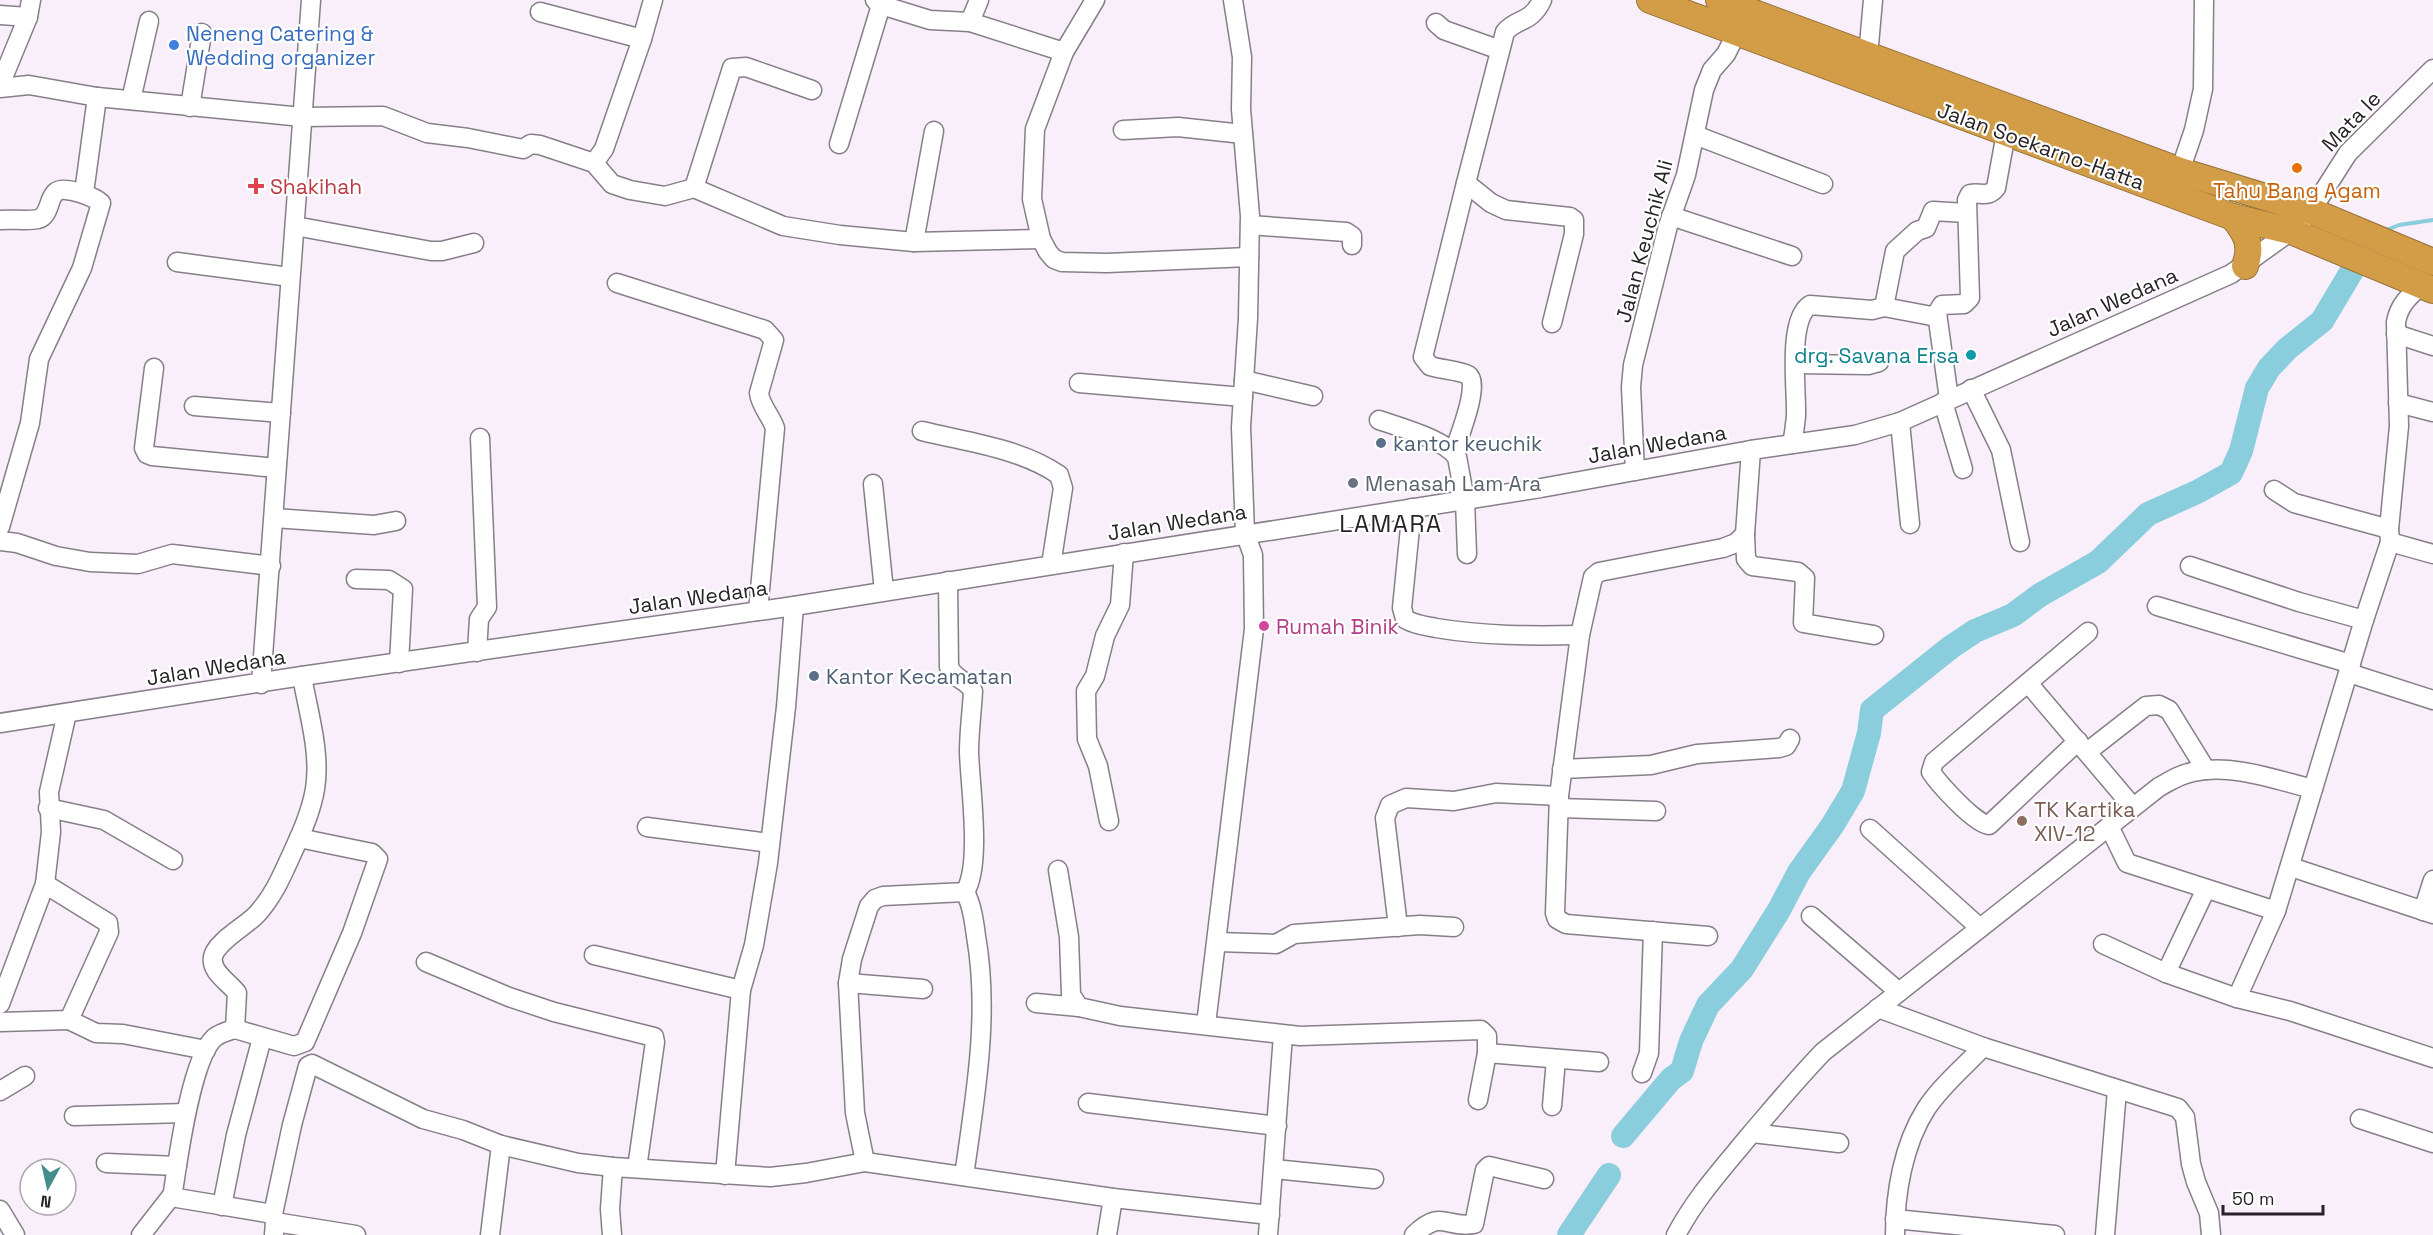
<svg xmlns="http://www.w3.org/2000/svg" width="2433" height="1235" font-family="'Space Grotesk',sans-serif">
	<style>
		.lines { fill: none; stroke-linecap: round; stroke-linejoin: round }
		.stream { stroke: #8acede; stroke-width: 4 }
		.river { stroke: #8acede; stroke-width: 24 }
		.minor-casing { stroke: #867e88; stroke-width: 21 }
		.highway-casing { stroke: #96723b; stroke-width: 28 }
		.minor { stroke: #fff; stroke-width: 18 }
		.highway { stroke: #d29d46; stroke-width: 26 }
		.shop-dot { fill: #3f7fe0; stroke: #fff; stroke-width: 2 }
		.food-dot { fill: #e8710a; stroke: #fff; stroke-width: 2 }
		.health-dot { fill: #e0444e; stroke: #fff; stroke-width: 2 }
		.culture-dot { fill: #0f9aa8; stroke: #fff; stroke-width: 2 }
		.service-dot { fill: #5c6f8a; stroke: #fff; stroke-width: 2 }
		.worship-dot { fill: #6b7280; stroke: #fff; stroke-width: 2 }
		.hotel-dot { fill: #d1479c; stroke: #fff; stroke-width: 2 }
		.education-dot { fill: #8d6e63; stroke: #fff; stroke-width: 2 }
		.labels { text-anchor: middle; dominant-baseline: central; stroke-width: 4.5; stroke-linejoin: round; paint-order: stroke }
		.shop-label { font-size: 21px; fill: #366cbe; stroke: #fff; text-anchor: start }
		.street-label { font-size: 21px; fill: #262226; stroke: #fff }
		.health-label { font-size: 21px; fill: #be3a42; stroke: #fff; text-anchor: start }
		.food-label { font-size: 21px; fill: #c56008; stroke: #fff }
		.culture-label { font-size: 21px; fill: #0d838f; stroke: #fff; text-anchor: end }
		.service-label { font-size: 21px; fill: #4e5e75; stroke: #fff; text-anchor: start }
		.worship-label { font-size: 21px; fill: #5b616d; stroke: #fff; text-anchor: start }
		.hotel-label { font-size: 21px; fill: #b23c85; stroke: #fff; text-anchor: start }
		.education-label { font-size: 21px; fill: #785e54; stroke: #fff; text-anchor: start }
		.quarter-label { font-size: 24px; letter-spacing: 1.5px; fill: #262226; stroke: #fff }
	</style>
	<rect width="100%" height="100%" fill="#f9effb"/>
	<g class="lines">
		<polyline class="stream" points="2384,231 2399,225 2433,220"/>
		<g class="river">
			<polyline points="1623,1136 1671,1079 1682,1071 1691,1041 1708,1005 1742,969 1779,910 1799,872 1832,826 1853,791 1869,733 1872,710 1951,647 1975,631 2013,615 2040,595 2098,562 2148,514 2197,492 2231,473 2241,451 2257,388 2269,368 2287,349 2322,321 2365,249"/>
			<polyline points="1569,1235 1609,1175"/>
		</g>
		<defs>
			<g id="minor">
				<polyline points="875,0 881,5 930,20 970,22 1064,52"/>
				<polyline points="1095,0 1064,52 1035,129 1032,199 1041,239 1048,252 1054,259 1062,262 1107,263 1249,257"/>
				<path d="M1542,0C1531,24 1516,18 1505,32L1466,183L1491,203L1506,210L1570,217L1574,220V234L1552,323"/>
				<polyline points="540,12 642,39"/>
				<polyline points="0,15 28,17"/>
				<polyline points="970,22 979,0"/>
				<polyline points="1436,23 1444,30 1500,50"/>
				<polyline points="1868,56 1873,0"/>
				<polyline points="0,85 28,17 31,0"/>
				<polyline points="0,88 29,85 97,97 302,117 383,116 427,133 468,138 523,149 531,144 540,145 594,163 612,184 630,190 665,196 694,188 783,226 840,235 914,242 1041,239"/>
				<polyline points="131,100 149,21"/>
				<polyline points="190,107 202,33"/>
				<polyline points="1123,130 1178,127 1243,134"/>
				<polyline points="1695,135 1823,184"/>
				<polyline points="839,144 881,5"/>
				<polyline points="594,163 604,149 642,39 653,0"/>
				<polyline points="2180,171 2194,130 2203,89 2204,0"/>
				<polyline points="694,188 732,68 746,67 812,90"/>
				<polyline points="84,193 97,97"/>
				<polyline points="1671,216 1792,256"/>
				<path d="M0,220C10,219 31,221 38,219C50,216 48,198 56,192C64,185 95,197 101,203L82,268L39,359L30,423L0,527"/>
				<polyline points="1250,225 1346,232 1352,236 1352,245"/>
				<polyline points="295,226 431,251 442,251 474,243"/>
				<polyline points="914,242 934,131"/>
				<polyline points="177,262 290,277"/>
				<path d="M617,283L765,330L774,340L759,393C760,405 771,416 775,428L758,611"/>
				<polyline points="1884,307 1937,317"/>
				<polyline points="2396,334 2433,346"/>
				<polyline points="1796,364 1868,365 1879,362"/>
				<polyline points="154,368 144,448 147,454 152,456 276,468"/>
				<polyline points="1244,380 1313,396"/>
				<polyline points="1079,383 1243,397"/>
				<polyline points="1971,389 2001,450 2020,542"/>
				<path d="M1949,399L1937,313L1942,305L1964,304L1970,298L1967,200L1970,194C1981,192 1988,198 1996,188L2006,133"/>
				<polyline points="1943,402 1963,469"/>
				<polyline points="2398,403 2433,412"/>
				<polyline points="194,406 281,413"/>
				<path d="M1379,420C1399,427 1444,439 1457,457L1465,500L1467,554"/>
				<polyline points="1900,422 1910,524"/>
				<path d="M922,431C966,442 1020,448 1059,475L1063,488L1051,565"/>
				<path d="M1792,444C1794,435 1795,425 1796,416C1797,390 1787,320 1810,305L1872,310L1884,307L1895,251L1917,231L1926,228L1933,211L1966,213"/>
				<path d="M1454,452C1458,439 1481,383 1468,375C1461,371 1439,369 1430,366L1423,357L1466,183"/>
				<polyline points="1635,471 1631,387 1633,365 1668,226 1686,175 1704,90 1712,70 1726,54 1737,32"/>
				<polyline points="873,484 884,591"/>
				<polyline points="2274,490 2294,503 2389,529"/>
				<path d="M1412,508L1402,608L1405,619C1415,625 1426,626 1436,628C1484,636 1532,636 1580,635"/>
				<polyline points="274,518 374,525 396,521"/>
				<polyline points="1745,534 1746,559 1752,566 1798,572 1805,578 1803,623 1874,635"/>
				<polyline points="0,541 17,543 56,556 90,562 138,564 172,554 271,566"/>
				<polyline points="2390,542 2433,554"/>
				<polyline points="2190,566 2299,602 2364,620"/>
				<polyline points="356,579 389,580 403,589 399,663"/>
				<polyline points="2157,606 2351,664"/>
				<polyline points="477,652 479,619 487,607 480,438"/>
				<polyline points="2349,673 2433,700"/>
				<polyline points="2028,683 2133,807"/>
				<polyline points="261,684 311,0"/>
				<polyline points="0,723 302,676 794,606 1541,488 1751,450 1855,435 1900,422 2231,274 2291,231 2311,211 2348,153 2433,69"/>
				<path d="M2078,741L1989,825C1975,824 1939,784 1931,772L1934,762L2088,632"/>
				<polyline points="2087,752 2146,706 2159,705 2169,710 2206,770"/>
				<polyline points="1562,769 1651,765 1697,754 1779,748 1786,746 1790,739"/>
				<polyline points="2313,789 2276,911 2237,998 2290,1011 2433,1058"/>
				<polyline points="48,808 104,820 173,860"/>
				<polyline points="1559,808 1656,811"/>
				<polyline points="1109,821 1098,766 1087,739 1086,691 1095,676 1105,636 1120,605 1124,553"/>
				<polyline points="2109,826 2127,863 2276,911"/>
				<polyline points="647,827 770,843"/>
				<polyline points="1870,829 1980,928"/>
				<polyline points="2291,867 2433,914"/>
				<polyline points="1058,870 1069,937 1071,995 1079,1007 1120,1016 1300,1036 1481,1030 1487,1036 1487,1053 1478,1100"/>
				<polyline points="2423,911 2433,880"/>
				<polyline points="1811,916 1899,992"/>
				<polyline points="1398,927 1385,818 1390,805 1406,798 1454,801 1496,793 1559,796"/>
				<polyline points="1708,936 1566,924 1557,919 1555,913 1559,796 1580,635 1593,577 1599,572 1723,548 1736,543 1745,534 1751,450"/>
				<polyline points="1218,942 1276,944 1294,934 1420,925 1454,927"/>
				<polyline points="2103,944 2166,973 2237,998"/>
				<polyline points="594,955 741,990"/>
				<polyline points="426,962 509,997 554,1012 654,1037 655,1042 637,1168"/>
				<polyline points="2166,973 2206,889"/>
				<polyline points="848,983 923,989"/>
				<polyline points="1036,1003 1079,1007"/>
				<polyline points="0,1004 45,884 51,832 49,792 67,713"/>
				<polyline points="1878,1008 1983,1047 2178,1108 2185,1117 2191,1164 2196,1182 2209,1213 2211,1235"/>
				<polyline points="69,1020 96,1033 123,1034 206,1050"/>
				<polyline points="0,1022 69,1020 109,932 108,923 45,884"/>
				<polyline points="1206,1024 1254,629 1253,555 1245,533 1241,427 1248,318 1250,216 1241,109 1242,57 1233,0"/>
				<polyline points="235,1029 294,1046 305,1042 352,933 378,859 372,853 299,838"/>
				<polyline points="1487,1053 1599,1062"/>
				<polyline points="1642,1073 1649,1053 1653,931"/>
				<polyline points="0,1091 25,1076"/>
				<polyline points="1088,1103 1277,1126"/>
				<polyline points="1552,1106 1556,1059"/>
				<polyline points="74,1116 186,1113"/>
				<polyline points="2360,1119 2433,1143"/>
				<polyline points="1752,1133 1839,1143"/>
				<path d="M865,1162L855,1113L848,983L852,959L869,906L875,899L883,896L965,892C982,865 970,786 969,752C969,732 972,711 973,691C967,680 954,679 949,667L948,581"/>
				<polyline points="106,1163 177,1166"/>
				<polyline points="1274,1169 1374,1179"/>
				<polyline points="725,1175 741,990 754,945 768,863 786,707 794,606"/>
				<path d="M964,1176C975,1097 990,1016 976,936C974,921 972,905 965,892"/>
				<polyline points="222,1206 236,1135 262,1038"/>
				<polyline points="0,1210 15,1235"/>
				<path d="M273,1214L177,1198L173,1192C178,1159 191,1060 214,1038C220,1033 228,1031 235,1029L237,993C230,983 210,972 213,957C216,941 248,925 258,913C273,896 281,878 290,858C300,836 311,813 315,789C321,752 308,712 302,676"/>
				<polyline points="1895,1219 2055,1235"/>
				<polyline points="275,1222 356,1235"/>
				<polyline points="141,1235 173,1194"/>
				<polyline points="274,1235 275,1222 273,1214 292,1125 308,1066 312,1064 423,1119 463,1130 501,1145 578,1163 613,1167 770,1177 806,1173 865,1162 1113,1198 1270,1215"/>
				<polyline points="490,1235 501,1145"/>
				<polyline points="612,1235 610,1209 613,1167"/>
				<polyline points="1107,1235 1113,1198"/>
				<polyline points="1268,1235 1283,1035"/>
				<path d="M1414,1235C1442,1208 1445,1229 1474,1224L1485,1170L1489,1166L1544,1179"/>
				<path d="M1676,1235C1696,1197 1723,1168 1750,1135C1774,1107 1797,1079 1823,1052L2159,787C2170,781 2180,774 2193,772C2232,763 2276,780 2313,789L2364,620L2390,542L2389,529L2399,426L2396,322C2399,305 2409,296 2422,285"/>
				<path d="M1895,1235C1895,1194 1903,1145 1926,1109C1941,1086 1964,1067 1983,1047"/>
				<polyline points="2105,1235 2117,1090"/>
			</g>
			<g id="highway">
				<polyline points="1650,0 2233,217 2291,231 2433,290"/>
				<polyline points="1719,0 2180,171 2311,211 2433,262"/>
				<path d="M2233,217C2246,233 2253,245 2245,266"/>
			</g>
		</defs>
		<use href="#minor" class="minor-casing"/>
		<use href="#highway" class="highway-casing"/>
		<use href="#minor" class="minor"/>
		<use href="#highway" class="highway"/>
	</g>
	<circle class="shop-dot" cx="174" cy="45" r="6"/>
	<circle class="food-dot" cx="2297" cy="168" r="6"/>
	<path class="health-dot" d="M253 177h6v6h6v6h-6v6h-6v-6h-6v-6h6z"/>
	<circle class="culture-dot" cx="1971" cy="355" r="6"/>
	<g class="service-dot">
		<circle cx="1381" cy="443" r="6"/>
		<circle cx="814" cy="676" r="6"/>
	</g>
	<circle class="worship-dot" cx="1353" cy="483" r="6"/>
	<circle class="hotel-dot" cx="1264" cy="626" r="6"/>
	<circle class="education-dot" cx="2022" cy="821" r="6"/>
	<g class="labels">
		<g class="shop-label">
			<text x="186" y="33">Neneng Catering &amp;<tspan x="186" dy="24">Wedding organizer</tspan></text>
		</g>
		<g class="street-label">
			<text transform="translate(2351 121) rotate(-46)">Mata Ie</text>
			<text transform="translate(2041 146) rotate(20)">Jalan Soekarno-Hatta</text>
			<text transform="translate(1644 241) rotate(-75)">Jalan Keuchik Ali</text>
			<text transform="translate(2112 302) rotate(-24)">Jalan Wedana</text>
			<text transform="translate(1657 444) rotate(-10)">Jalan Wedana</text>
			<text transform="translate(1177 522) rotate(-9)">Jalan Wedana</text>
			<text transform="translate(698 597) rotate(-8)">Jalan Wedana</text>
			<text transform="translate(216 667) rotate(-9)">Jalan Wedana</text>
		</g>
		<g class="health-label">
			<text x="270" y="186">Shakihah</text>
		</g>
		<g class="food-label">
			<text x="2297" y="190">Tahu Bang Agam</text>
		</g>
		<g class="culture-label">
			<text x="1959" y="355">drg. Savana Ersa</text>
		</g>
		<g class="service-label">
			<text x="1393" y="443">kantor keuchik</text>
			<text x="826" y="676">Kantor Kecamatan</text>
		</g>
		<g class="worship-label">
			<text x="1365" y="483">Menasah Lam Ara</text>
		</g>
		<g class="hotel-label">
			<text x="1276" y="626">Rumah Binik</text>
		</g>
		<g class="education-label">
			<text x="2034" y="809">TK Kartika<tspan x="2034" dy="24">XIV-12</tspan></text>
		</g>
		<g class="quarter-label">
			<text x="1391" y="523">LAMARA</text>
		</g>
	</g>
	<g transform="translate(48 1187) rotate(188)"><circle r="28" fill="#ffffff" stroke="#a8a7a8" stroke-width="1.5"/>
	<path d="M0-4.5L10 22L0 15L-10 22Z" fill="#458d8d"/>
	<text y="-9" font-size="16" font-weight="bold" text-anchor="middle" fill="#262226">N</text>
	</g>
	<path d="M2223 1205v9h100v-9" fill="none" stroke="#262226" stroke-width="3"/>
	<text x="2232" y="1205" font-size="18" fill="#262226" stroke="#ffffff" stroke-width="4.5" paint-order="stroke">50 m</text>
</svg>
